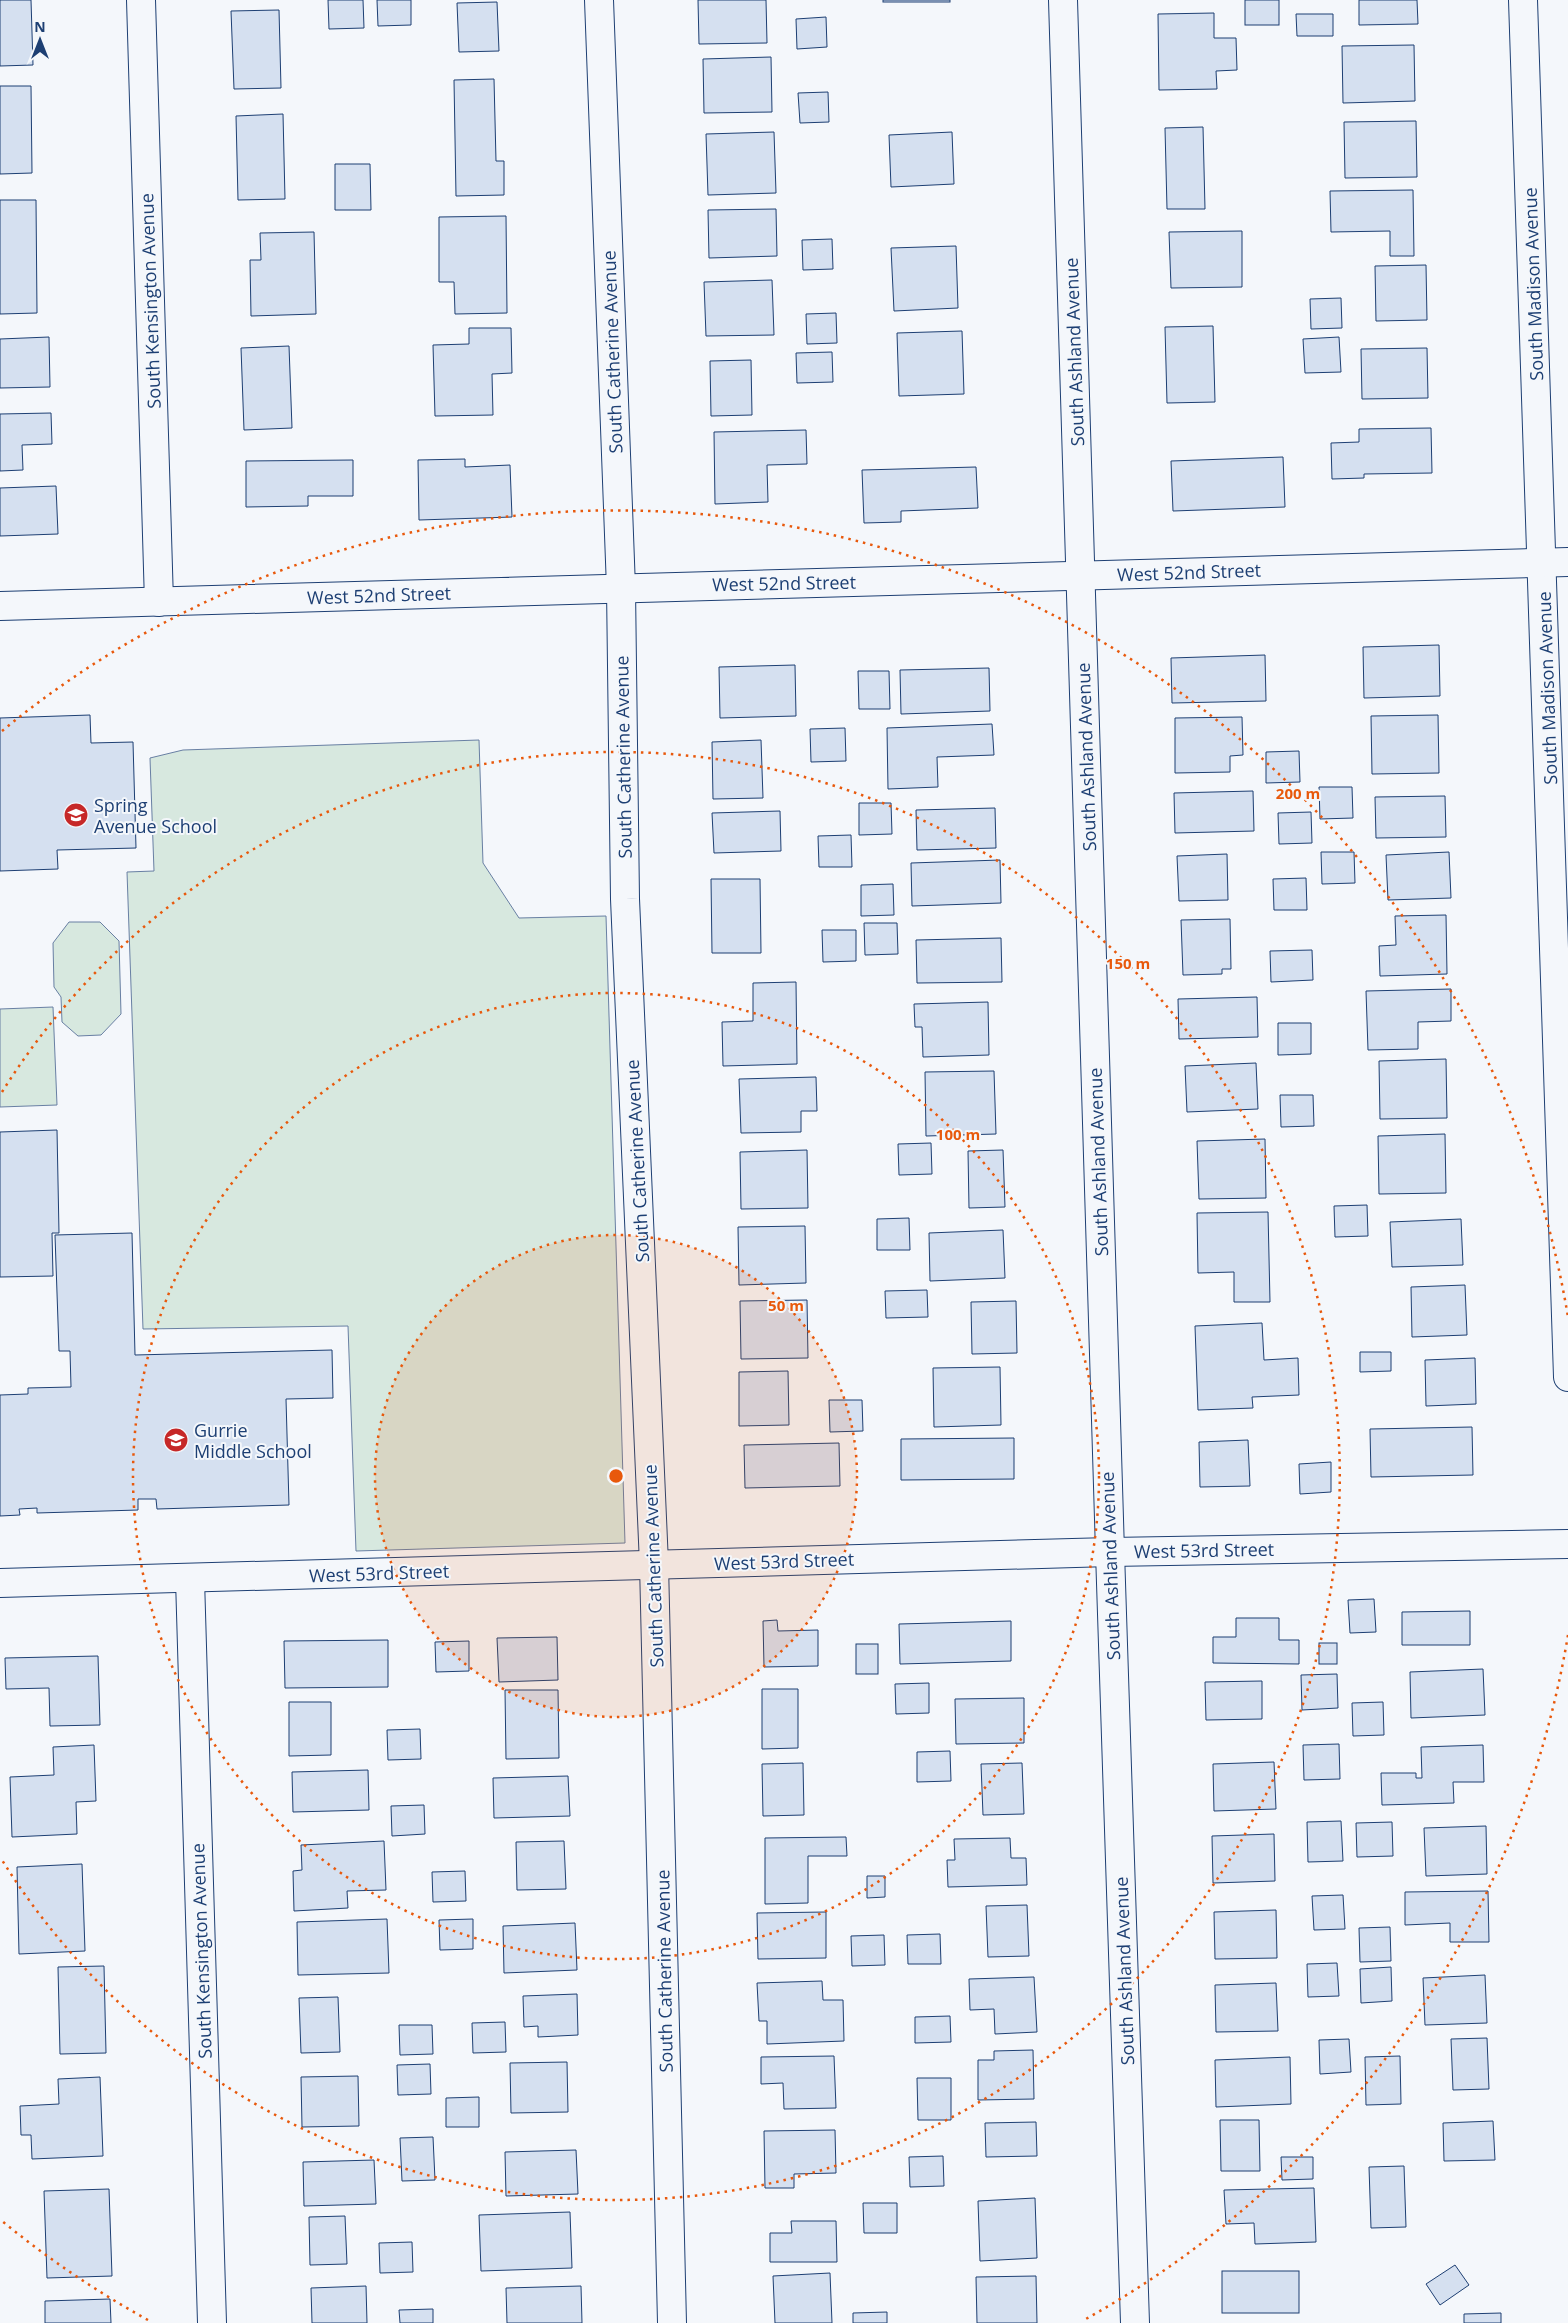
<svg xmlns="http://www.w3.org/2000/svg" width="1568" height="2323" font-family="'Open Sans',sans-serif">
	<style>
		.green { fill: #d7e8df; stroke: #687fa3 }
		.building { fill: #d5e0f0; stroke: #1d3f73 }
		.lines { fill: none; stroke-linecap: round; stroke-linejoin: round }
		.minor-casing { stroke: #1d3f73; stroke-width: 30 }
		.minor { stroke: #f4f7fb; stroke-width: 28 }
		.ring { fill: none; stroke: #e8590c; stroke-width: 2.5; stroke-dasharray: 2.5 5 }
		.labels { text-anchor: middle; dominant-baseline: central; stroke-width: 4; stroke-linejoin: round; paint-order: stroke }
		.street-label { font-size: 18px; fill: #1d3f73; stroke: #f4f7fb }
		.poi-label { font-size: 18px; fill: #1d3f73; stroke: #f4f7fb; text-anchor: start }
		.centre { fill: #e8590c; stroke: #f4f7fb; stroke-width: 2.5 }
		.ring-label { font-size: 15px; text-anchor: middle; font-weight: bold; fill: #e8590c; stroke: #f4f7fb; stroke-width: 4; stroke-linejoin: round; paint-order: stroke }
	</style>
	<rect width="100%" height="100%" fill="#f4f7fb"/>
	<g class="green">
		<polygon points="479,740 483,863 519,918 606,916 625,1543 356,1551 348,1326 143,1329 127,872 154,871 150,758 183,750"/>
		<polygon points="69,922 100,922 119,941 121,1014 101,1035 78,1036 62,1022 61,997 54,987 53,943"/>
		<polygon points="53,1007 57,1105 0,1107 0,1009"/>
	</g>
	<g class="building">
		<polygon points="0,0 31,0 33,65 0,66"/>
		<polygon points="328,0 363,0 364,28 329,29"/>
		<polygon points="377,0 411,0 411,25 378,26"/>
		<polygon points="698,0 766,0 767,43 699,44"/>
		<rect x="883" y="0" width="67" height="2"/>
		<rect x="1245" y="0" width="34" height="25"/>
		<polygon points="1359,0 1417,0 1418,24 1359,25"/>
		<polygon points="497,2 499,51 459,52 457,3"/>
		<polygon points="279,10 281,88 234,89 231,11"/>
		<polygon points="1214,13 1214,38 1236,38 1237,70 1216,71 1217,89 1159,90 1158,14"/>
		<polygon points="1296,14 1333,14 1333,36 1297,36"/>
		<polygon points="826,17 827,47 797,49 796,19"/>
		<polygon points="1414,45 1415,101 1343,103 1342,46"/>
		<polygon points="771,57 772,112 704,113 703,59"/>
		<polygon points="494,79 496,161 504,161 504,195 456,196 454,80"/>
		<polygon points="0,86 31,86 32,173 0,174"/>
		<polygon points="828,92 829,122 800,123 798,93"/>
		<polygon points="283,114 285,199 238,200 236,116"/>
		<polygon points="1416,121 1417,177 1345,178 1344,122"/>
		<polygon points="1203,127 1205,209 1167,209 1165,128"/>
		<polygon points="774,132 776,193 708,195 706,134"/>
		<polygon points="952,132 954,184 891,187 889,135"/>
		<polygon points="335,164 370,164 371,210 335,210"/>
		<polygon points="1413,190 1414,256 1390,256 1390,231 1331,232 1330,191"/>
		<polygon points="0,200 36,200 37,313 0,314"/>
		<polygon points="776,209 777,256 709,258 708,210"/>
		<polygon points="506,216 507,313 455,314 454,282 439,282 439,217"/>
		<polygon points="1242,231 1242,287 1171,288 1169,232"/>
		<polygon points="314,232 316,314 251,316 250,260 261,260 260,233"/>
		<polygon points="832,239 833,269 803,270 802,240"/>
		<polygon points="956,246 958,308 894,311 891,248"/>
		<polygon points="1426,265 1427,320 1376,321 1375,266"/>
		<polygon points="772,280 774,335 706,336 704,282"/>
		<polygon points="1341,298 1342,328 1311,329 1310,299"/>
		<polygon points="836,313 837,343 807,344 806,314"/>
		<polygon points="1213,326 1215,402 1167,403 1165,327"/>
		<polygon points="469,328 511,328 512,373 492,374 493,415 435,416 433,345 469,344"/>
		<polygon points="962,331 964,394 899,396 897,333"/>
		<polygon points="49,337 50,387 0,388 0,339"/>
		<polygon points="1339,337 1341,372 1305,373 1303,339"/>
		<polygon points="289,346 292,428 244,430 241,348"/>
		<polygon points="1427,348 1428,398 1362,399 1361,349"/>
		<polygon points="832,352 833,382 797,383 796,353"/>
		<polygon points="751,360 752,415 711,416 710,361"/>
		<polygon points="51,413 52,444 22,445 23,470 0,471 0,414"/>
		<polygon points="1431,428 1432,473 1364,474 1364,478 1332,479 1331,443 1359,442 1359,429"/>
		<polygon points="806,430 807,464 767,465 768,502 715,504 714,432"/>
		<polygon points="1283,457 1285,507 1173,511 1171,461"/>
		<polygon points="465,459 465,467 510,465 512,517 419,520 418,460"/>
		<polygon points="353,460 353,496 308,496 308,506 246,507 246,461"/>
		<polygon points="976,467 978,508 901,511 901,522 864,523 862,470"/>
		<polygon points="56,486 58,534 0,536 0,488"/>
		<polygon points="1439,645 1440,696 1364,698 1363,647"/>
		<polygon points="1265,655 1266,701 1172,703 1171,658"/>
		<polygon points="795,665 796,716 720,718 719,667"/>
		<polygon points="989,668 990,711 901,714 900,670"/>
		<polygon points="858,671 889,671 890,709 859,709"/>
		<polygon points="90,715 91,743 133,742 136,848 57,850 58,869 0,871 0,718"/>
		<polygon points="1438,715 1439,773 1372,774 1371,716"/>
		<polygon points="1242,717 1243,755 1230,756 1230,772 1175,773 1175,718"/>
		<polygon points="992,724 994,755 937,757 938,787 888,789 887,728"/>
		<polygon points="845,728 846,761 811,762 810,729"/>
		<polygon points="761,740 763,798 713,799 712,742"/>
		<polygon points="1299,751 1300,782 1266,783 1266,752"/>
		<polygon points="1319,787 1352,787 1353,818 1320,819"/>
		<polygon points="1253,791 1254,831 1175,833 1174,793"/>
		<polygon points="1445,796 1446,837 1376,838 1375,797"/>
		<polygon points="859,803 891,803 892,834 859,835"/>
		<polygon points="995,808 996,848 917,850 916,810"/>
		<polygon points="780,811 781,851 714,853 712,813"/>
		<polygon points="1311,812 1312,843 1279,844 1278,813"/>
		<polygon points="851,835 852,867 819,867 818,836"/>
		<polygon points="1321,852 1354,852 1355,883 1322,884"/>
		<polygon points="1449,852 1451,898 1388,900 1386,855"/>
		<polygon points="1227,854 1228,900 1179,901 1177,856"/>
		<polygon points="1000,860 1001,903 912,906 911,863"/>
		<polygon points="1306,878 1307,910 1274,910 1273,879"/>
		<polygon points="711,879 760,879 761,953 712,953"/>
		<polygon points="893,884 894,915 861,916 861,885"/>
		<polygon points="1446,915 1447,974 1380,976 1379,946 1396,945 1395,916"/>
		<polygon points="1230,919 1231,969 1222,969 1222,974 1183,975 1181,920"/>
		<polygon points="864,923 897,923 898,954 865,955"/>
		<polygon points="822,930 856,930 856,961 823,962"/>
		<polygon points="1001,938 1002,982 917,983 916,940"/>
		<polygon points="1312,950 1313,980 1271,982 1270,951"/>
		<polygon points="796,982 797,1064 723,1066 722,1022 753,1021 753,983"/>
		<polygon points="1451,989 1451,1021 1418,1022 1418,1049 1368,1050 1366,991"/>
		<polygon points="1257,997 1258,1037 1179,1039 1178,999"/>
		<polygon points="988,1002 989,1055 923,1057 922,1027 915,1027 914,1004"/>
		<polygon points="1278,1023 1311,1023 1311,1054 1278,1055"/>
		<polygon points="1446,1059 1447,1118 1380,1119 1379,1061"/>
		<polygon points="1256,1063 1258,1109 1187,1112 1185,1066"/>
		<polygon points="994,1071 996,1134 926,1136 925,1072"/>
		<polygon points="816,1077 817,1111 801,1111 801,1132 741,1133 739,1079"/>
		<polygon points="1280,1095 1313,1095 1314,1126 1281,1127"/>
		<polygon points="57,1130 59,1233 52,1233 53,1276 0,1277 0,1132"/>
		<polygon points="1445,1134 1446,1193 1379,1194 1378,1136"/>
		<polygon points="1265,1139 1266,1198 1199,1199 1197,1141"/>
		<polygon points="931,1143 932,1174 899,1175 898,1144"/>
		<polygon points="807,1150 808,1208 741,1209 740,1152"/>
		<polygon points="1003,1150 1005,1207 969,1208 968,1151"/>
		<polygon points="1367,1205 1368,1236 1335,1237 1334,1206"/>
		<polygon points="1268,1212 1270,1302 1234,1302 1234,1272 1198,1273 1197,1213"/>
		<polygon points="909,1218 910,1250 877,1250 877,1219"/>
		<polygon points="1461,1219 1463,1265 1392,1267 1390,1222"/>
		<polygon points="805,1226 806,1283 739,1285 738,1227"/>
		<polygon points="1003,1230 1005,1278 930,1281 929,1233"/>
		<polygon points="132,1233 135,1355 332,1350 333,1398 286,1399 289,1505 157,1509 156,1499 138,1499 138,1510 37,1513 37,1508 19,1509 20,1515 0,1516 0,1395 28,1394 28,1388 71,1387 70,1351 59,1351 55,1235"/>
		<polygon points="1465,1285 1467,1335 1412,1337 1411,1287"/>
		<polygon points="927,1290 928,1317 886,1318 885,1291"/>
		<polygon points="807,1300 808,1358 741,1359 740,1301"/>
		<polygon points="1016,1301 1017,1353 972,1354 971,1302"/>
		<polygon points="1262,1323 1264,1360 1298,1358 1299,1395 1252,1397 1253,1408 1198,1410 1195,1326"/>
		<polygon points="1360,1352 1391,1352 1391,1371 1360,1372"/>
		<polygon points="1475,1358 1476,1404 1426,1406 1425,1360"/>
		<polygon points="1000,1367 1001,1425 934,1427 933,1368"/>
		<polygon points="788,1371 789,1425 739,1426 739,1372"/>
		<polygon points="829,1400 862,1400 863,1431 830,1432"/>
		<polygon points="1472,1427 1473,1475 1371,1477 1370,1429"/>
		<polygon points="1014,1438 1014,1479 901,1480 901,1439"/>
		<polygon points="1248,1440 1250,1486 1200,1487 1199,1442"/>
		<polygon points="839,1443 840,1486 745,1488 744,1445"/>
		<polygon points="1331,1462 1331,1492 1300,1494 1299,1464"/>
		<polygon points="1374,1599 1376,1632 1350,1633 1348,1600"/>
		<polygon points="1470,1611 1470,1645 1402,1645 1402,1612"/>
		<polygon points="1236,1618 1279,1618 1279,1640 1299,1640 1299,1664 1213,1663 1213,1637 1236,1637"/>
		<polygon points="777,1620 778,1631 818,1630 818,1666 764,1667 763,1621"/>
		<polygon points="1011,1621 1011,1661 900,1664 899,1624"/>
		<polygon points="557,1637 558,1680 499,1682 497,1638"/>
		<polygon points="388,1640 388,1687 285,1688 284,1641"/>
		<polygon points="469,1641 469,1671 436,1672 435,1642"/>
		<rect x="1319" y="1643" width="18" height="21"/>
		<rect x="856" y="1644" width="22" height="30"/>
		<polygon points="98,1656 100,1725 50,1726 49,1688 6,1689 5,1658"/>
		<polygon points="1483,1669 1485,1715 1411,1718 1410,1672"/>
		<polygon points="1337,1674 1338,1708 1302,1710 1301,1675"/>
		<polygon points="1262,1681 1262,1719 1206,1720 1205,1682"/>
		<polygon points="929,1683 929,1713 896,1714 895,1684"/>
		<polygon points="762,1689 798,1689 798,1748 762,1749"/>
		<polygon points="505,1690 558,1690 559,1758 506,1759"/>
		<polygon points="1024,1698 1024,1743 956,1744 955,1699"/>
		<polygon points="289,1702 331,1702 331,1755 289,1756"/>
		<polygon points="1383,1702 1384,1735 1353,1736 1352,1703"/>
		<polygon points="420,1729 421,1759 388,1760 387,1730"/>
		<polygon points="1339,1744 1340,1779 1304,1780 1303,1745"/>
		<polygon points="94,1745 96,1801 76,1802 77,1834 12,1837 10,1777 54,1775 53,1747"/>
		<polygon points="1483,1745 1484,1782 1453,1782 1454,1803 1382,1805 1381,1773 1416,1773 1416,1778 1422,1778 1421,1747"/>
		<polygon points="950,1751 951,1781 917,1782 917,1752"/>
		<polygon points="1274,1762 1276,1809 1214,1811 1213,1764"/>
		<polygon points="803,1763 804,1815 763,1816 762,1764"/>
		<polygon points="1022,1763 1024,1814 983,1815 981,1764"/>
		<polygon points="368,1770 369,1810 293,1812 292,1772"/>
		<polygon points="568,1776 570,1816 494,1818 493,1778"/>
		<polygon points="424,1805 425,1834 392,1836 391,1806"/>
		<polygon points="1341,1821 1343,1861 1308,1862 1307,1822"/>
		<polygon points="1392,1822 1393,1856 1357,1857 1356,1823"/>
		<polygon points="1486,1826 1487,1874 1426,1876 1424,1828"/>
		<polygon points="1274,1834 1275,1881 1213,1883 1212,1836"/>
		<polygon points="846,1837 847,1856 808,1856 808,1903 765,1904 765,1838"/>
		<polygon points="1010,1838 1011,1858 1026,1858 1027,1885 948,1887 947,1860 955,1860 954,1839"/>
		<polygon points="384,1841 386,1890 347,1891 348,1908 294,1911 293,1871 302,1870 301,1845"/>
		<polygon points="564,1841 566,1889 517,1890 516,1842"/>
		<polygon points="82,1864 85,1951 19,1954 17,1867"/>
		<polygon points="465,1871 466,1901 433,1902 432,1872"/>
		<polygon points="867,1876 885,1876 885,1897 867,1898"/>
		<polygon points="1488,1891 1489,1942 1450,1942 1450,1923 1405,1925 1405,1892"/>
		<polygon points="1343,1895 1345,1929 1314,1930 1312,1896"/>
		<polygon points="1027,1905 1029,1956 988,1957 986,1906"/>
		<polygon points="1276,1910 1277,1958 1215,1959 1214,1912"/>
		<polygon points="826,1912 826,1958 758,1959 757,1913"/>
		<polygon points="387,1919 389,1973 298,1975 297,1922"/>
		<polygon points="473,1919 473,1949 440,1950 439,1920"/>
		<polygon points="575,1923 577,1970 504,1973 503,1926"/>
		<polygon points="1390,1927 1391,1961 1360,1962 1359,1928"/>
		<polygon points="940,1934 941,1964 908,1964 907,1935"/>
		<polygon points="884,1935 885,1965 852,1966 851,1936"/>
		<polygon points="1337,1963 1339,1996 1308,1997 1307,1964"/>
		<polygon points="104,1966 106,2053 60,2054 58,1967"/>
		<polygon points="1391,1967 1392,2001 1361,2003 1360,1969"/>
		<polygon points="1485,1975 1487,2023 1425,2025 1423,1978"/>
		<polygon points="1034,1977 1037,2032 995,2034 994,2009 970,2010 969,1979"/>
		<polygon points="822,1981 823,2000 843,2000 844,2041 767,2044 767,2021 759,2021 757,1983"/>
		<polygon points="1276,1983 1278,2031 1216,2032 1215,1985"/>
		<polygon points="577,1994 578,2035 538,2037 538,2026 524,2027 523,1996"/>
		<polygon points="338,1997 340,2052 301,2053 299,1998"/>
		<polygon points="950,2016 951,2042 915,2043 915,2017"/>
		<polygon points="505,2022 506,2052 473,2053 472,2023"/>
		<polygon points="399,2025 432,2025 433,2054 400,2055"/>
		<polygon points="1487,2038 1489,2089 1453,2090 1451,2039"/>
		<polygon points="1349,2039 1351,2072 1320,2074 1319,2040"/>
		<polygon points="1033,2050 1034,2099 978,2100 978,2060 994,2060 994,2051"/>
		<polygon points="834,2056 836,2108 784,2109 783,2083 761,2084 761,2057"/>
		<polygon points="1400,2056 1401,2104 1366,2105 1365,2057"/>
		<polygon points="1290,2057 1291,2104 1216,2107 1215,2060"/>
		<polygon points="567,2062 568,2112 511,2113 510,2063"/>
		<polygon points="430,2064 431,2094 398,2095 397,2065"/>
		<polygon points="358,2076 359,2126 302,2127 301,2077"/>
		<polygon points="100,2077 103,2156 32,2159 31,2135 21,2135 20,2106 59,2104 58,2079"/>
		<polygon points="917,2078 951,2078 951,2120 918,2120"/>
		<polygon points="479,2097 479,2127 446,2127 446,2098"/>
		<polygon points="1220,2120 1259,2120 1260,2171 1221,2171"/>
		<polygon points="1493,2121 1495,2160 1444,2161 1443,2123"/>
		<polygon points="1036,2122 1037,2156 986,2157 985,2123"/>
		<polygon points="835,2130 836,2173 794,2174 794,2188 765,2188 764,2131"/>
		<polygon points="433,2137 435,2180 402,2181 400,2138"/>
		<polygon points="576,2150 578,2194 506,2196 505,2152"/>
		<polygon points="943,2156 944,2186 910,2187 909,2157"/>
		<polygon points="1281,2157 1313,2157 1313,2179 1282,2180"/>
		<polygon points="374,2160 376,2204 304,2206 303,2162"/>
		<polygon points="1404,2166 1406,2227 1371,2228 1369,2167"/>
		<polygon points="1314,2188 1316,2242 1255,2244 1254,2223 1226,2224 1224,2190"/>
		<polygon points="109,2189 112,2276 47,2278 44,2191"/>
		<polygon points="1035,2198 1037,2258 980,2261 978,2201"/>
		<polygon points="863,2203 897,2203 897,2233 864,2233"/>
		<polygon points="570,2212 572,2268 481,2271 479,2215"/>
		<polygon points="345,2216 347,2264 310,2265 309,2217"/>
		<polygon points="791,2221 836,2221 837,2262 770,2262 770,2233 792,2233"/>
		<polygon points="412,2242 413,2272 380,2273 379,2243"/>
		<polygon points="1455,2265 1469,2285 1440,2305 1426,2284"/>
		<rect x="1222" y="2271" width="77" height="42"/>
		<polygon points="830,2273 832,2323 775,2323 773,2276"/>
		<polygon points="1036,2276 1037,2323 977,2323 976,2277"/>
		<polygon points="366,2286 367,2323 312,2323 311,2288"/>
		<polygon points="581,2286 582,2323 507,2323 506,2288"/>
		<polygon points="110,2299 111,2323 45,2323 45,2301"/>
		<polygon points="433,2309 433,2323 400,2323 399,2310"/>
		<polygon points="887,2312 887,2323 853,2323 853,2313"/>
		<polygon points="1501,2313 1501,2323 1464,2323 1464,2314"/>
	</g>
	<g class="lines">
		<defs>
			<g id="minor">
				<polyline points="141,0 159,602"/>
				<polyline points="599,0 621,588 625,899 654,1564 672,2323"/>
				<polyline points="1063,0 1110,1552 1135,2323"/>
				<polyline points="1523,0 1568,1377"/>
				<polyline points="0,606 1568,562"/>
				<polyline points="190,1579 212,2323"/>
				<polyline points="0,1583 1110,1552 1568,1544"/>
			</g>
		</defs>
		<use href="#minor" class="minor-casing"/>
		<use href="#minor" class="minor"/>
	</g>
	<circle cx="616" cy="1476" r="241" fill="#e8590c" fill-opacity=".12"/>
	<g class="ring">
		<circle cx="616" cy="1476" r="241"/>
		<circle cx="616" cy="1476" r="483"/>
		<path d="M2 1092A724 724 0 1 1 2 1860"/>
		<path d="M1568 1635A965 965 0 0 1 1084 2320M148 2320A965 965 0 0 1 2 2221M2 731A965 965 0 0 1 1568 1317"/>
	</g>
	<defs>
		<symbol id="school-disc" viewBox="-11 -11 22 22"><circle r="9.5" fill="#c62828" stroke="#f4f7fb"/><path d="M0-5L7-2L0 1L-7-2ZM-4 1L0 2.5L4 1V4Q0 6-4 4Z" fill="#fff"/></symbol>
	</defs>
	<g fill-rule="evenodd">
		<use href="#school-disc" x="62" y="801" width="28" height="28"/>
		<use href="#school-disc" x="162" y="1426" width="28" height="28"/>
	</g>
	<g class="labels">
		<g class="street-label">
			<text transform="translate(1533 284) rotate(-92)">South Madison Avenue</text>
			<text transform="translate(150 301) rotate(-92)">South Kensington Avenue</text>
			<text transform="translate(612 352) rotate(-92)">South Catherine Avenue</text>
			<text transform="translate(1074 352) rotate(-92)">South Ashland Avenue</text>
			<text transform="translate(1189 572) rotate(-2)">West 52nd Street</text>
			<text transform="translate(784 583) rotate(-1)">West 52nd Street</text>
			<text transform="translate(379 595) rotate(-2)">West 52nd Street</text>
			<text transform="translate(1547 688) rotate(-92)">South Madison Avenue</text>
			<text transform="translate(623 757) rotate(-91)">South Catherine Avenue</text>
			<text transform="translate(1086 757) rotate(-92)">South Ashland Avenue</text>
			<text transform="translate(637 1161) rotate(-93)">South Catherine Avenue</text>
			<text transform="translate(1098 1162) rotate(-92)">South Ashland Avenue</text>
			<text transform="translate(1204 1550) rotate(-1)">West 53rd Street</text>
			<text transform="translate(784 1561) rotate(-2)">West 53rd Street</text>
			<text transform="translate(653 1566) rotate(-92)">South Catherine Avenue</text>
			<text transform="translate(1110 1566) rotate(-92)">South Ashland Avenue</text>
			<text transform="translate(379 1573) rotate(-2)">West 53rd Street</text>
			<text transform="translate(201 1951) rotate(-92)">South Kensington Avenue</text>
			<text transform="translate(664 1971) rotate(-91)">South Catherine Avenue</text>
			<text transform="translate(1124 1971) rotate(-92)">South Ashland Avenue</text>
		</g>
		<g class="poi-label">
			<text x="94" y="805">Spring<tspan x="94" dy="21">Avenue School</tspan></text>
			<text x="194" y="1430">Gurrie<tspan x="194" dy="21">Middle School</tspan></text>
		</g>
	</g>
	<circle cx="616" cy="1476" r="8" class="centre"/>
	<g class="ring-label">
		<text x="1298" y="799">200 m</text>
		<text x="1128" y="969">150 m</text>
		<text x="958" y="1140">100 m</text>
		<text x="786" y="1311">50 m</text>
	</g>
	<g transform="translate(40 40)" stroke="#f4f7fb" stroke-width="4" paint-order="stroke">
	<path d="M0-4L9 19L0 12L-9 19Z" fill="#1d3f73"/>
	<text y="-8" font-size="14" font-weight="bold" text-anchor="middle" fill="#1d3f73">N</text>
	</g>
</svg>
